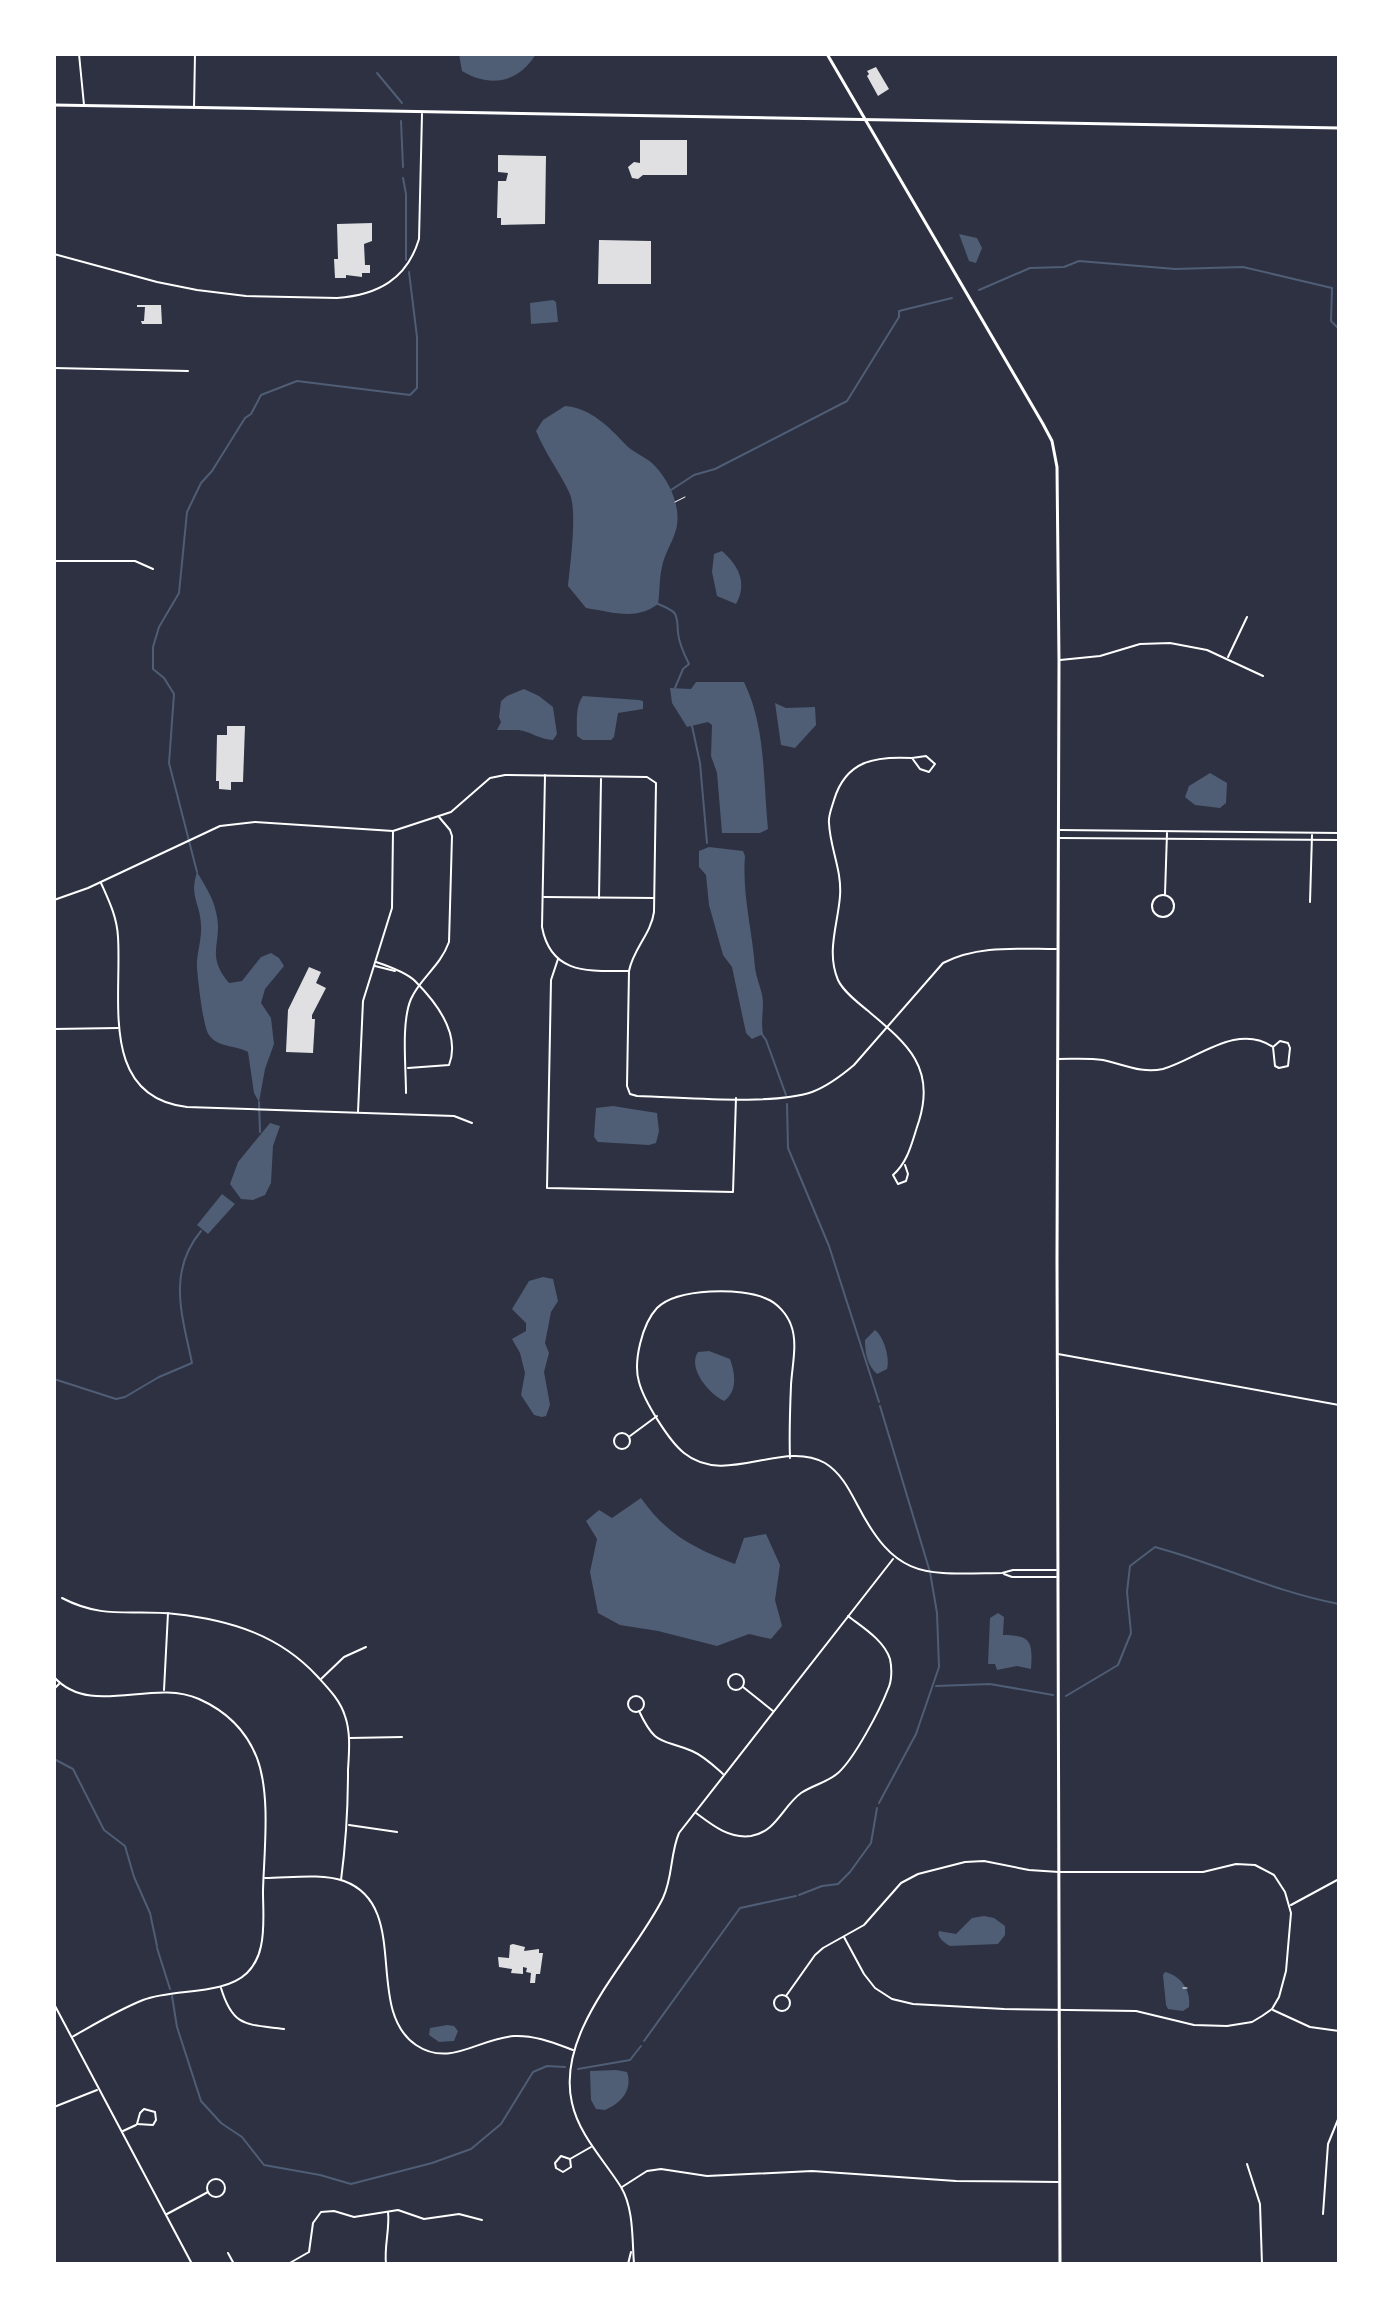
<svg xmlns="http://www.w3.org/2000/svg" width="1393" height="2318" font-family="'Source Serif 4',serif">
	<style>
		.water { fill: #4f5d75 }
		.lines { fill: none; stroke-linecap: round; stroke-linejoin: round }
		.stream { stroke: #4f5d75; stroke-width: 2 }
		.building { fill: #e0e0e3 }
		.path { stroke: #fff; stroke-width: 1 }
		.minor { stroke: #fff; stroke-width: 2 }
		.secondary { stroke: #fff; stroke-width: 3 }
	</style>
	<rect width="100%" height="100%" fill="#2d3142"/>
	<g class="water">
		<path d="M459,54H536C518,83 490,88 462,71Z"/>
		<polygon points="959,234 977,238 982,248 976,263 969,261"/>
		<polygon points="553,300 556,302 558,322 531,324 530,303"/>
		<path d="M565,406C591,408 609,427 625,444C633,453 647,457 655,466C671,483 683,511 675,533C671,545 664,555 662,567C659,579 660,592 658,604C636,621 612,612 586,608L568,586C570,565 578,509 569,492C559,471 545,453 536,431L543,420Z"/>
		<path d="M722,551C738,565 748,583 736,604L717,596L712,572L714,554Z"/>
		<path d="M696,682H744C766,727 763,780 768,829L760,833H722L717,773L711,756L712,725L708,722L687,727L672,703L670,688L691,689Z"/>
		<path d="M524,689L539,696L553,707L557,734L553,740C540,740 530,731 518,730C511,730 505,730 497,730L501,722L499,717L501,701L507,696Z"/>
		<path d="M583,696L639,700L643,701V709L618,713L614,737L611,740H583L577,736C577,723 575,706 583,696Z"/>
		<polygon points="775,703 786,708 815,707 816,725 795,748 781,745"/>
		<polygon points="1210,773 1227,783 1226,803 1220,808 1195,805 1185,797 1189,786"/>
		<path d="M709,847L743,851L745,856C742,894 752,929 755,967C756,979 763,991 763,1003C763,1014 761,1023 763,1034L752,1039L746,1033L732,967L723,955L709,905L706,875L699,867V851Z"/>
		<path d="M197,872C204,884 213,897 216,912C224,944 204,953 229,983L242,981L261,957L271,953L279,958L284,966L265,989L261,1003L271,1018L274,1044L265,1069L259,1102L254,1093L248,1052C236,1045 218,1048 209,1035C203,1027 198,980 197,968C196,955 202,940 201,925C200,902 189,897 197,872Z"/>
		<polygon points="613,1106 657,1113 659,1131 656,1143 649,1145 598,1142 594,1137 596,1108"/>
		<polygon points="270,1123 280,1126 273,1146 271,1183 265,1195 253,1200 241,1199 230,1184 238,1162"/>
		<polygon points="222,1194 235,1204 208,1234 197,1225"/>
		<polygon points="543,1277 553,1279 558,1301 551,1312 545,1343 549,1353 544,1372 550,1405 546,1416 542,1417 534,1415 521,1395 525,1373 520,1353 512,1339 526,1331 526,1323 512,1309 529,1281"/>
		<path d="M875,1330C884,1337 890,1358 887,1369L877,1374C867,1365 865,1353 865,1340Z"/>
		<path d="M709,1351L730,1359C735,1373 738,1391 724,1401C709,1394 687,1368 698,1352Z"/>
		<path d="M641,1498C667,1535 694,1548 735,1564L744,1538L766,1534L780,1565L775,1600L782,1626L771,1639L749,1634L717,1646L658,1631L620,1625L598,1613L590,1572L597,1539L586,1521L599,1510L612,1518Z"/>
		<path d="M998,1613L1004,1617L1003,1635C1031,1635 1033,1642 1031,1669L1017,1666L997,1670L995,1664H988L990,1618Z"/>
		<path d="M984,1916L994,1918L1005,1926V1935L998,1944L950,1946C944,1943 936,1936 939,1931L956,1934L972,1918Z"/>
		<path d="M1165,1972C1181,1976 1191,1990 1189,2007L1183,2011L1168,2009L1166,2005L1163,1975Z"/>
		<polygon points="447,2025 454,2026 458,2031 454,2041 439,2042 429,2035 430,2028"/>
		<path d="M616,2070L627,2072C633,2090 621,2103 605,2110L596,2109L591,2100L590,2071Z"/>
	</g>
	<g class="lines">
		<g class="stream">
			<polyline points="377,73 402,103"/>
			<polyline points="401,121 403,167"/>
			<polyline points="403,178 406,194 406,260"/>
			<polyline points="979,290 1030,268 1064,267 1079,261 1175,269 1243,267 1332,288 1331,321 1339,329"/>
			<polyline points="671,490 694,475 715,469 847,401 899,317 899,311 952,298"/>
			<path d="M658,604C678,612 677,613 678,633C679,644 684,654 689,664L683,669L675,688"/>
			<polyline points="692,726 700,763 707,843"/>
			<polyline points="197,872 169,763 174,694 164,678 153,669 153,647 159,627 179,593 187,512 201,483 212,471 245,418 251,414 261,395 297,381 410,395 417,388 417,337 409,272"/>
			<polyline points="761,1033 766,1040 786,1095"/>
			<polyline points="259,1102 260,1132"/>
			<polyline points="787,1104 788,1148 829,1246 879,1402"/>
			<path d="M54,1379L116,1399L125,1397L159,1377L192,1363C182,1315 167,1272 201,1231"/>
			<polyline points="936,1686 990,1684 1053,1695"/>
			<path d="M1066,1696L1118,1665L1131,1633L1127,1592L1130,1566L1155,1547C1217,1564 1276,1592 1339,1604"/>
			<polyline points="54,1759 73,1769 104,1830 125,1846 134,1877 150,1913 157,1946"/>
			<polyline points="879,1803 916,1734 939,1667 937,1613 930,1572 880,1406"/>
			<polyline points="799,1895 822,1886 838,1884 850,1872 871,1843 877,1808"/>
			<polyline points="157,1948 170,1989"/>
			<polyline points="172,1996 177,2027 201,2101 221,2123 242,2137 264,2165 320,2175 351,2184 432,2163 471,2149 501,2124 533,2072 547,2066 565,2067"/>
			<polyline points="644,2041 740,1908 796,1896"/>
			<polyline points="578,2069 630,2060 641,2046"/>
		</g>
	</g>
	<g class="building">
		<polygon points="876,67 889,89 878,96 867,76 869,74 867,71"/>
		<polygon points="640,140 687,140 687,175 643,175 638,179 632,178 628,167 634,162 640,163"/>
		<polygon points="498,155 546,156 545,224 501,225 501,218 497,218 498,181 506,181 508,173 498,172"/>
		<polygon points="372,223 372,241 364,244 365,265 370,265 370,273 362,273 362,277 346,275 346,278 335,278 334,259 338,259 337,224"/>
		<polygon points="599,240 651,241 651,284 598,284"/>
		<polygon points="137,305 161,305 162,324 142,324 141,321 144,321 145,307 137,307"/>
		<polygon points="227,726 245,726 243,782 231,782 231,790 219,789 219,781 216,781 217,735 227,735"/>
		<polygon points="309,967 321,972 316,983 326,988 312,1015 312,1019 315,1019 313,1053 286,1052 288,1010"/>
		<polygon points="513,1944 525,1947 524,1951 539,1949 539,1953 543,1953 540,1974 536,1974 535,1983 530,1983 531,1973 526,1972 527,1968 523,1967 523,1974 511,1973 512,1969 499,1967 498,1957 509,1958 510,1945"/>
	</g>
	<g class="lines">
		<g class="path">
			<polyline points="675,502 685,497"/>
			<polyline points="1183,1988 1187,1988"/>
		</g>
		<g class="minor">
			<polyline points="79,54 84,105"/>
			<polyline points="194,108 195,54"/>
			<path d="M54,254L157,282L197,290L246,296L337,298C378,295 407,279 419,239L422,114"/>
			<polyline points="54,368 188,371"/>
			<polyline points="54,561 135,561 153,569"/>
			<polyline points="1228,657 1247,617"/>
			<polyline points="1060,660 1100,656 1140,644 1170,643 1207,650 1263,676"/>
			<path d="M545,775L542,927C551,975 589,971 628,971"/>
			<polyline points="1060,830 1339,833"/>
			<polyline points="1060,838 1339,840"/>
			<path d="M101,883C109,901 117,917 118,937C122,999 99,1097 187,1107L454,1116L472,1123"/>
			<polyline points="1165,894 1167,833"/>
			<circle cx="1163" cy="906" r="11"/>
			<polyline points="544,897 654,898"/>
			<polyline points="599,898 601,779"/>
			<path d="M54,900L88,888L220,826L255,822L393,831L451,812L490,778L505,775L647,777L656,783L654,912C651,934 633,949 629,971L627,1086L630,1094L637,1096C683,1097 770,1106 812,1092C828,1086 841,1076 854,1065L943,963C978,945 1017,949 1056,949"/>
			<polyline points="1310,902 1312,835"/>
			<polyline points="558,959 551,980 547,1188 733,1192 736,1098"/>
			<path d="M376,962C388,966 406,972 415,981C435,1001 461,1034 449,1065L408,1068"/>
			<polyline points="375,966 395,971"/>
			<polyline points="54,1029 118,1028"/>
			<path d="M1059,1059C1074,1059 1088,1058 1103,1060C1123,1064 1141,1074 1163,1069C1196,1060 1237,1022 1273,1047L1275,1066L1279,1068L1288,1066L1290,1048L1288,1043L1280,1041L1273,1047"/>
			<path d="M406,1093C406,1067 401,1022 411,999C420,978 440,967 449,942L452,836L450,830L439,817"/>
			<polyline points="358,1112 363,1001 392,908 393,831"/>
			<path d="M905,1165L908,1174L906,1181L898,1184L893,1175C909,1161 912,1141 919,1121C936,1066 906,1043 867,1010C857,1002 843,991 838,980C826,952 838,924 840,896C842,870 830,848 829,823C828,816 832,807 834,800C846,760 876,756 912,758L920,769L929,772L935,764L926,756L912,758"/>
			<polyline points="1058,1354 1339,1405"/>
			<circle cx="622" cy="1441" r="8"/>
			<polyline points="630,1436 657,1416"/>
			<path d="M790,1458C789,1433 790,1409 791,1385C792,1366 798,1343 791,1325C787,1314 777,1303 767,1299C742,1287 677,1288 657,1308C642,1324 633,1362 639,1382C644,1401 669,1441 684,1453C726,1487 782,1439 825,1463C841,1473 849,1489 858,1506C897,1581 925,1574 1002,1573L1013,1570H1056"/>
			<polyline points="1004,1574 1012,1577 1056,1577"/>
			<path d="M62,1598C104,1620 132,1609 175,1614C230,1620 279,1635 317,1676C328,1688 340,1700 345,1716C351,1733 349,1753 348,1770C348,1808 346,1843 341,1880"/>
			<circle cx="736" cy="1682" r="8"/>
			<path d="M54,1677C91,1718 152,1678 199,1699C226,1711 246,1730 257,1758C271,1795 264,1852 263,1891C263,1909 265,1929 261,1946C259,1956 254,1966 247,1973C223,1996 174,1988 143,2000C118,2010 95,2024 72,2037"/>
			<polyline points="321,1679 344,1657 366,1647"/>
			<polyline points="743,1687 773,1711"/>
			<polyline points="54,1689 59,1684"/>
			<polyline points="164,1690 168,1613"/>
			<circle cx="636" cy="1704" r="8"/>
			<path d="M639,1711C656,1747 661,1738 692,1751C704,1756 714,1766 723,1774"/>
			<polyline points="350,1738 402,1737"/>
			<path d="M696,1813C712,1825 729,1839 751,1836C776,1832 783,1806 801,1793C813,1785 828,1782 838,1773C854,1759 880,1710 888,1689C892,1681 892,1668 890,1659C884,1640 862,1627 848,1616"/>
			<polyline points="349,1825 397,1832"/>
			<path d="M265,1878C289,1878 321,1873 344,1881C412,1906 363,2009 416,2045C450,2068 479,2038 514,2036C535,2035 554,2043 573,2050"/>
			<polyline points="1291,1905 1339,1879"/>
			<path d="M221,1988C233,2028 247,2024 284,2029"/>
			<circle cx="782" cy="2003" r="8"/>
			<polyline points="786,1996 815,1955 823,1948 864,1925 901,1883 918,1874 965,1862 984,1861 1029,1870 1059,1872 1203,1872 1236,1864 1255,1865 1274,1875 1285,1892 1291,1913 1286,1971 1279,1997 1272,2009 1262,2016 1252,2022 1227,2026 1194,2025 1136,2011 1004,2009 913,2004 892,1999 875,1988 864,1974 844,1937"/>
			<polyline points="54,2004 192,2264"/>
			<polyline points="1273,2010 1310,2027 1339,2031"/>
			<polyline points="54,2107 97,2090"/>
			<polygon points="144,2109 155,2112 156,2120 153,2125 137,2124 140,2113"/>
			<polyline points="123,2131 136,2125"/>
			<polyline points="570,2159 571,2167 563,2172 556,2168 555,2163 561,2156 570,2159 591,2147"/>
			<polyline points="1247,2164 1260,2204 1262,2264"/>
			<circle cx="216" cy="2188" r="9"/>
			<polyline points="622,2187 647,2171 661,2169 707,2176 812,2171 956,2181 1058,2182"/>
			<polyline points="167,2214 208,2192"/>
			<polyline points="1323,2214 1328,2144 1339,2117"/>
			<polyline points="228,2253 234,2264"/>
			<polyline points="288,2264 309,2252 313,2223 321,2212 334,2211 354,2217 398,2210 424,2219 459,2214 482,2220"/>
			<path d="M386,2264C384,2246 390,2229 388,2212"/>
			<polyline points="628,2264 631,2252"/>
			<path d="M634,2264C632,2239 634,2209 621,2187C604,2160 579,2135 572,2103C555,2030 633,1959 663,1898C673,1877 670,1854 679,1833L893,1559"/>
		</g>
		<g class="secondary">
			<polyline points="827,54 1043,424 1052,441 1057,467 1059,661 1057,1259 1060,2264"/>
			<polyline points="54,105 1339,128"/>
		</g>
	</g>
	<rect width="1393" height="2318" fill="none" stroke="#ffffff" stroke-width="112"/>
</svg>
